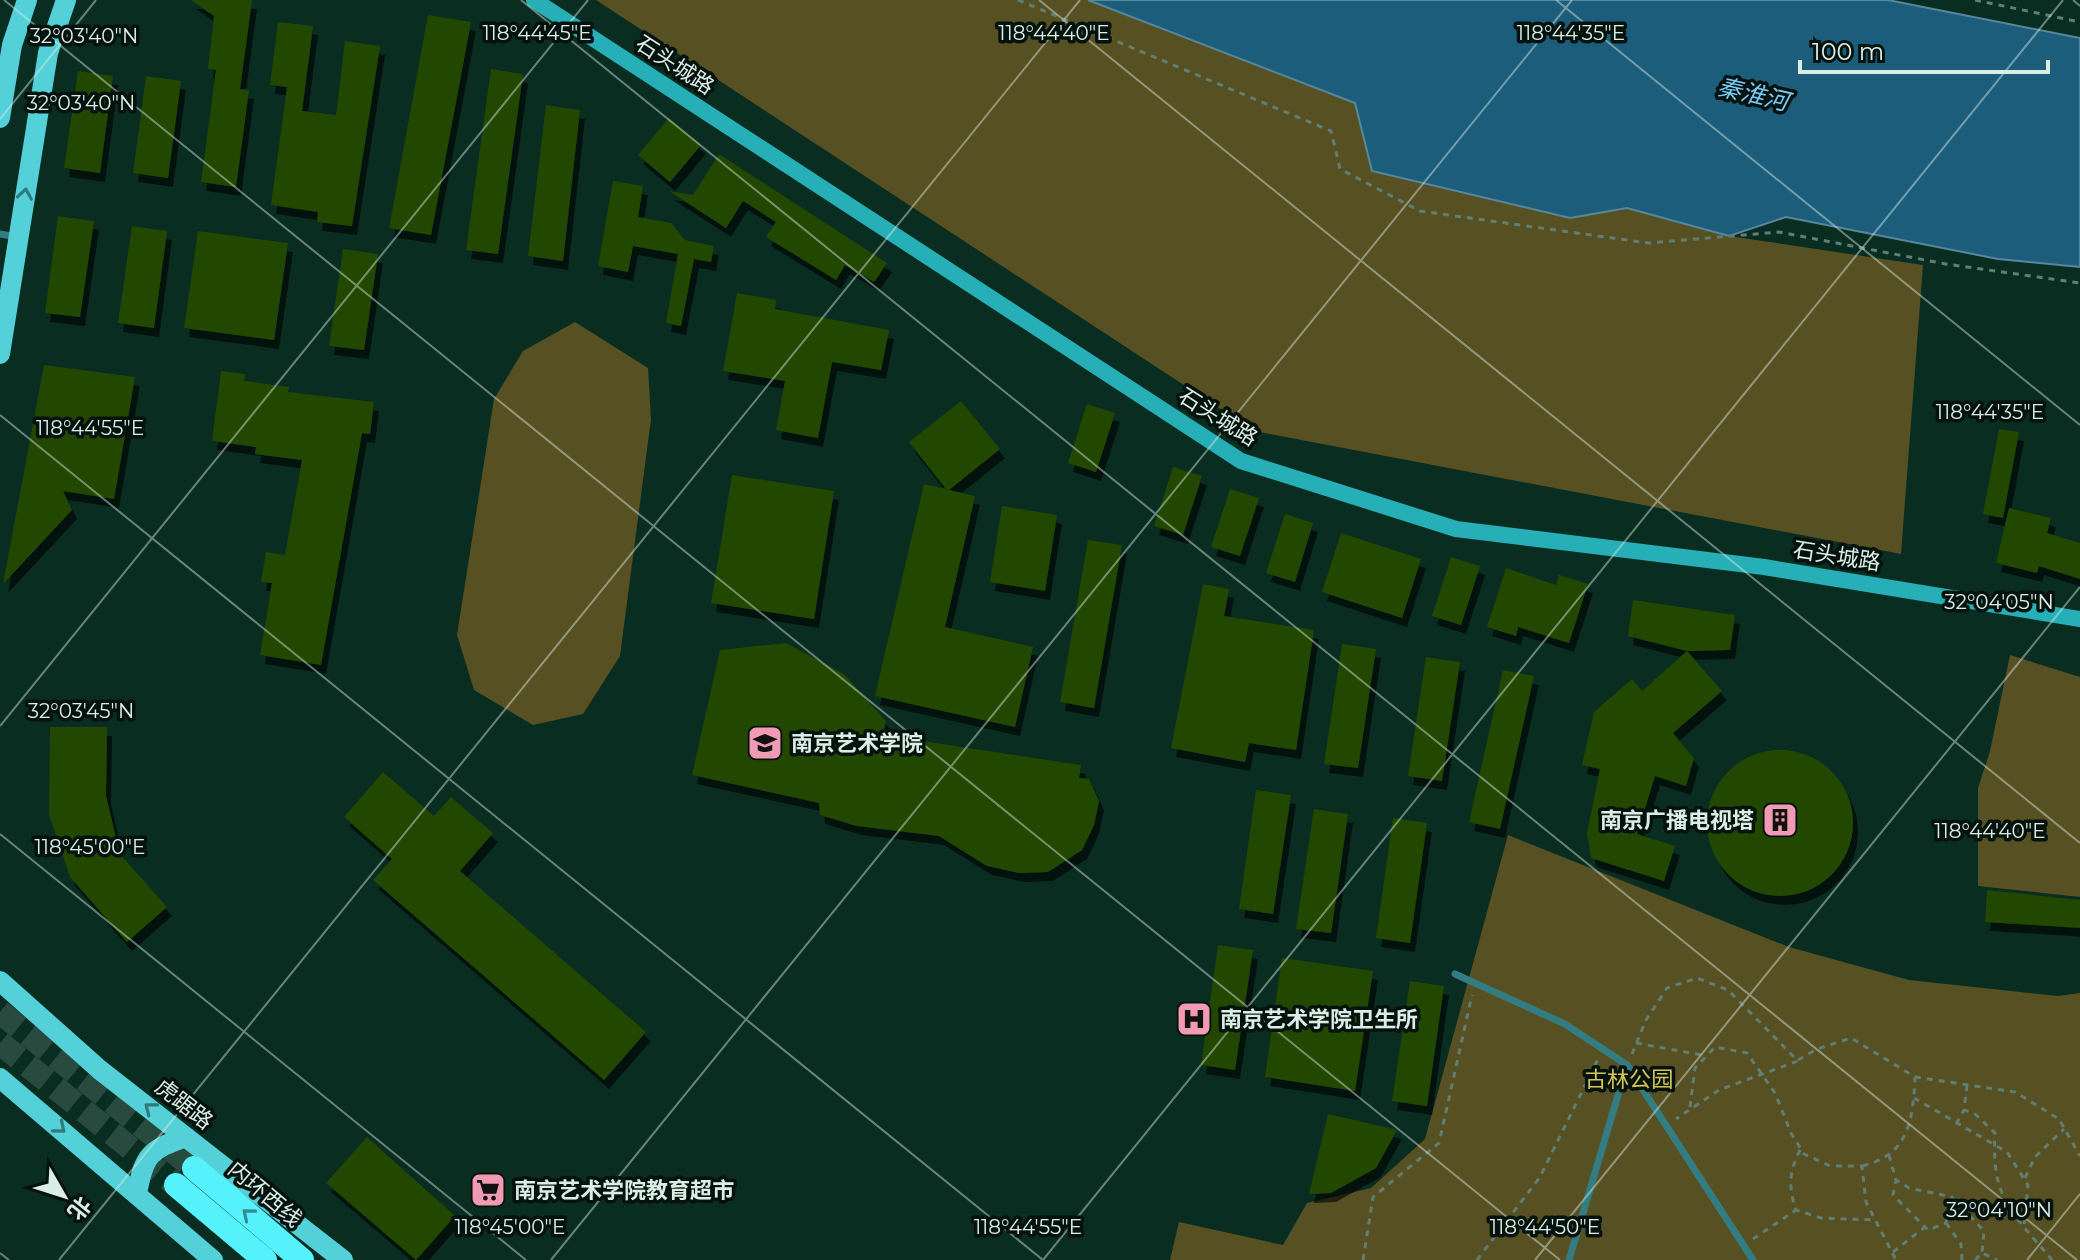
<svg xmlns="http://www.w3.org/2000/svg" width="2080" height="1260" font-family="Montserrat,'Noto Sans SC',sans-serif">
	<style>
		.green { fill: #565023 }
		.water { fill: #1d5d7c; stroke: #56889c; stroke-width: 2 }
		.building { fill: #244702; filter: url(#shadow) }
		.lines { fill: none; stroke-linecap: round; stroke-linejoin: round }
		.highway-tunnel { stroke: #284a3f; stroke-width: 24; stroke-dasharray: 24 12; stroke-linecap: butt }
		.path { stroke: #617e73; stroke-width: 3; stroke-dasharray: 6 6; stroke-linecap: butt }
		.lane { stroke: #337d82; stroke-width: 7 }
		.secondary { stroke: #26afb6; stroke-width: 16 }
		.primary { stroke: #54d0d8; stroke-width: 20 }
		.highway { stroke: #56f2fc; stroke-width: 24 }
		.oneway { stroke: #307a7d }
		.oneway2 { stroke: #328d90 }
		.ticks { fill: none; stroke: #dbeee6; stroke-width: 2; stroke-opacity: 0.45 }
		.labels { text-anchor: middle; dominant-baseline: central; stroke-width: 7; stroke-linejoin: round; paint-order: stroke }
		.street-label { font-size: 22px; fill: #dbeee6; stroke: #05120d }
		.poi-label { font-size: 22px; font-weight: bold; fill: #dbeee6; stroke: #05120d; text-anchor: start }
		.park-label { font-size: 22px; fill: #d5c557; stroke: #05120d }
		.water-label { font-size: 24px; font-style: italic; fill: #77cbf9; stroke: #05120d }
		.ticks-label { font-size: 20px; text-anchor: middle; fill: #dbeee6; stroke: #05120d; stroke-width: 7; stroke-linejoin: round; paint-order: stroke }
	</style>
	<defs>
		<filter id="shadow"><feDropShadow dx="5" dy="9" stdDeviation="0" flood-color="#0009"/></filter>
	</defs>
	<rect width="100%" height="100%" fill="#092d21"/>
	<g class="green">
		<polygon points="596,0 1088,0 1334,94 1500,0 1570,218 1627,207 1729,236 1923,265 1901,554 1254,431"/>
		<polygon points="575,322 648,368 651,419 620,656 583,714 533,725 474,690 457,635 494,399 523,351"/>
		<polygon points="2010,655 2080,677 2080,897 1978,886 1978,788 1990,751"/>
		<polygon points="1508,835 1789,947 1909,980 2058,996 2080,993 2080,1260 1170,1260 1179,1222 1283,1245 1307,1203 1371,1188 1425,1139"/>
	</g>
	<polygon class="water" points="1088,0 1888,0 2080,38 2080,267 1998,259 1786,217 1729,236 1627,208 1570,218 1372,171 1355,103"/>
	<g class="building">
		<polygon points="191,0 252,0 240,89 249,90 236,187 201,182 216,70 208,69 214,16"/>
		<polygon points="428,15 471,22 431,235 389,228"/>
		<polygon points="278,22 313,26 302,111 336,115 345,41 380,46 352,226 317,222 318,212 271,205 287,87 270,85"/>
		<polygon points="491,69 523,74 498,254 466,250"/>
		<polygon points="78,71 113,76 100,173 64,168"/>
		<polygon points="146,76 181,81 168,178 133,173"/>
		<polygon points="546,105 580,110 563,261 528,256"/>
		<polygon points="669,118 701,145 670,182 638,155"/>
		<polygon points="719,154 887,263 874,282 845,265 836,280 766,237 776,222 743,201 726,228 669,191 693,195"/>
		<polygon points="613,181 643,186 638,217 671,223 685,240 714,246 711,262 694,259 681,326 666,323 678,254 633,246 628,272 598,266"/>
		<polygon points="58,216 94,221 80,317 45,313"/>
		<polygon points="132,226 167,231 154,328 118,323"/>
		<polygon points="198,231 288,243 274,340 184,328"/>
		<polygon points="343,249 378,254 364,350 329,346"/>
		<polygon points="737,293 776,300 775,309 889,330 881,370 832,362 818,438 776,430 785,381 723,371"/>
		<polygon points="44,365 135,377 114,499 63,491 72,510 3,584"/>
		<polygon points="221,371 245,374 244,381 289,387 288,392 374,402 370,434 362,433 321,665 260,655 272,583 261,582 266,552 285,555 302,460 255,454 256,447 212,441"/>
		<polygon points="961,401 1000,449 949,490 975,496 945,627 1033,647 1015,727 875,696 924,484 946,489 909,442"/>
		<polygon points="1087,404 1115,413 1096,472 1068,463"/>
		<polygon points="1999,429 2019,432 2003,518 1983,514"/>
		<polygon points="1173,467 1202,476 1183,535 1154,526"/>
		<polygon points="732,475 834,491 814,619 711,603"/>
		<polygon points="1230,489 1259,498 1240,556 1211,547"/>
		<polygon points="1002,506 1057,515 1045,591 990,582"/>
		<polygon points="2009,508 2051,518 2047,533 2080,543 2080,579 2039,566 2037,573 1996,563"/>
		<polygon points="1285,514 1313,523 1295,582 1266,573"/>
		<polygon points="1341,533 1421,559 1402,618 1322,592"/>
		<polygon points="1088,540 1122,545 1094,708 1060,702"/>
		<polygon points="1451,557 1480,566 1461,625 1432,616"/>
		<polygon points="1506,568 1556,585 1559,575 1588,584 1569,643 1518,627 1516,636 1487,627"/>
		<polygon points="1203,584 1229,589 1224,616 1314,630 1296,750 1249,743 1245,762 1171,748"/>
		<polygon points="1633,600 1735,615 1730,650 1687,651 1628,636"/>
		<polygon points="786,643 844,674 886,721 883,735 1081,765 1079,778 1089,779 1099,801 1094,825 1082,850 1048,872 1019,873 987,866 939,836 857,826 820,815 819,803 692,775 720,650"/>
		<polygon points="1342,644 1376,649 1358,768 1324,764"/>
		<polygon points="1687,651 1722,691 1673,733 1694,758 1686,786 1655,776 1637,834 1675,846 1664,881 1591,858 1587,833 1600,769 1582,765 1594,712 1632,679 1642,691"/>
		<polygon points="1426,657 1460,662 1442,781 1408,776"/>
		<polygon points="1503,670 1534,676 1500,829 1469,822"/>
		<polygon points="50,727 107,727 106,796 120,854 167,907 127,942 70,877 49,815"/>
		<circle cx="1780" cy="823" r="73"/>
		<polygon points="383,772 434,816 451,797 493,833 460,871 646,1032 604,1080 373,880 392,859 344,817"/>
		<polygon points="1256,790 1291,795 1273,914 1239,909"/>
		<polygon points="1314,809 1348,814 1331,933 1296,929"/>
		<polygon points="1393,818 1427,823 1410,943 1376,938"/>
		<polygon points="1987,890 2080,900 2080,928 1985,922"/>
		<polygon points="1218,945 1253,950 1235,1070 1201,1065"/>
		<polygon points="1282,958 1373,971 1355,1091 1265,1077"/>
		<polygon points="1410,981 1444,986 1427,1106 1392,1101"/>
		<polygon points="1328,1114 1397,1130 1376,1168 1331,1193 1309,1194"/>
		<polygon points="367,1137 455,1216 416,1260 326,1183"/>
	</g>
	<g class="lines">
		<g class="highway-tunnel">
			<polyline points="0,1012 194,1168"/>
			<polyline points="0,1043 176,1185"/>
		</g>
		<g class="path">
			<polyline points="1018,0 1331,131 1340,169 1420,211 1648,243 1779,232 1946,264 2080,283"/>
			<polyline points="1975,0 2080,22"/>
			<polyline points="1636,1043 1707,1056"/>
			<polyline points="1632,1054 1646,1020 1667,988 1697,978 1728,990 1798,1061 1719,1090 1676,1119"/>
			<path d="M1798,1060L1817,1049L1851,1038L1915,1077C1913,1120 1909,1155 1862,1166"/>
			<polyline points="1915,1077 2015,1092 2059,1119 2080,1156"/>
			<path d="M1967,1085L1964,1110L1975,1114L1995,1133C1991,1200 2012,1212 2052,1260"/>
			<polyline points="1914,1098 2007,1152 2028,1185 2024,1226"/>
			<polyline points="1690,1107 1695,1068 1715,1047 1747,1053 1775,1093 1791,1133 1804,1154 1830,1166 1862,1166 1866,1202 1896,1260"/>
			<polyline points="1956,1124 1964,1110"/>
			<path d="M1800,1150C1789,1172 1788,1186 1796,1210L1821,1218L1876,1220"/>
			<polyline points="1889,1155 1896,1180 1893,1195 1928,1230 1946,1223 1952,1197 1909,1188 1896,1180"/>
			<polyline points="2025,1178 2035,1157 2064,1129"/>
			<polyline points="1953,1198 1984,1231 1982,1253"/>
			<polyline points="1946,1223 1961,1244 1962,1260"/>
			<polyline points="1753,1239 1796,1210"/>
			<polyline points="1893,1252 1925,1227"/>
			<polyline points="1363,1260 1373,1197 1439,1143 1472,995"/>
			<polyline points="1477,1260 1540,1177 1598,1059"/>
			<polyline points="1975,1260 1982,1253 1997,1260"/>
		</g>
		<g class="lane">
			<polyline points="0,234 18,237"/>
			<polyline points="1455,974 1565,1024 1627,1065 1569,1260"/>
			<polyline points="1627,1065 1753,1260"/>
		</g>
		<polyline class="secondary" points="534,0 1241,461 1456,529 1764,567 2080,619"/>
		<g class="primary">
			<polyline points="0,118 12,45 27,0"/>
			<polyline points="0,354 48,53 66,0"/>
			<polyline points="0,981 100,1070 343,1260"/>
			<polyline points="0,1078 213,1260"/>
			<path d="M137,1194C144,1155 149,1150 186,1137"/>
		</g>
		<g class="highway">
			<polyline points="194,1168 302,1260"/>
			<polyline points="176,1185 265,1260"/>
		</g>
	</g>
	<defs><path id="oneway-chevron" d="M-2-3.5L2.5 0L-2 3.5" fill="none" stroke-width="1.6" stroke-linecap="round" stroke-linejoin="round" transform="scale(2)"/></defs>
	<g class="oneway">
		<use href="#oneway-chevron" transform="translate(25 194) rotate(-81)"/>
		<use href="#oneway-chevron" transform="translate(150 1108) rotate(-142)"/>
		<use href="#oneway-chevron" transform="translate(60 1128) rotate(40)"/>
	</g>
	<use class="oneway2" href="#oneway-chevron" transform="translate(248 1214) rotate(-140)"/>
	<path class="ticks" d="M4,0L1560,1260M521,0L2077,1260M1039,0L2080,843M1556,0L2080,425M2073,0L2080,6M0,119L96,0M0,415L1043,1260M0,726L588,0M0,834L526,1260M0,1253L9,1260M59,1260L1080,0M551,1260L1572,0M1043,1260L2063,0M1535,1260L2080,587M2027,1260L2080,1194"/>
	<defs>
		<symbol id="university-square" viewBox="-11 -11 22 22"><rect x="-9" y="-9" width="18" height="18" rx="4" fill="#f19ab3" stroke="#05120d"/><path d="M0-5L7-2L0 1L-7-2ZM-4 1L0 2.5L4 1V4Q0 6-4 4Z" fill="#111"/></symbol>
		<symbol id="building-square" viewBox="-11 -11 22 22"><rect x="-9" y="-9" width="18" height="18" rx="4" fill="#f19ab3" stroke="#05120d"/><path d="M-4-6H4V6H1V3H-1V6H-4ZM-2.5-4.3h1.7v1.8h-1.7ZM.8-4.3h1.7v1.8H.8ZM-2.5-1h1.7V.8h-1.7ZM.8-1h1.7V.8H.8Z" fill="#111"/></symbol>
		<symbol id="hospital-square" viewBox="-11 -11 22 22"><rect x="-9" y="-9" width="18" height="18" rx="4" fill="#f19ab3" stroke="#05120d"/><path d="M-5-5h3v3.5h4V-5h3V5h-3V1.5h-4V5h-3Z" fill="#111"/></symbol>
		<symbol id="supermarket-square" viewBox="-11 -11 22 22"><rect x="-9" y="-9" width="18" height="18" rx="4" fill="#f19ab3" stroke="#05120d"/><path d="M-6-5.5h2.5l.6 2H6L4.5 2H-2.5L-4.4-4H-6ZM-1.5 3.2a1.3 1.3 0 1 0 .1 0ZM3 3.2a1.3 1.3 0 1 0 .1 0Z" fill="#111"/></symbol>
	</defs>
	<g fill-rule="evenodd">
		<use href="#university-square" x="745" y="723" width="40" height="40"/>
		<use href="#building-square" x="1760" y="800" width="40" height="40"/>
		<use href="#hospital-square" x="1174" y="999" width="40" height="40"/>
		<use href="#supermarket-square" x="468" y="1170" width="40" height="40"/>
	</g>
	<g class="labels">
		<g class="street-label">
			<text transform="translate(675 65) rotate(33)">石头城路</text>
			<text transform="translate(1218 417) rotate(32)">石头城路</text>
			<text transform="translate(1837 556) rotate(9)">石头城路</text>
			<text transform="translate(184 1104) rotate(38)">虎踞路</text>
			<text transform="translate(265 1194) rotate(40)">内环西线</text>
		</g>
		<g class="poi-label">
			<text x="791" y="743">南京艺术学院</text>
			<text x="1754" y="820" text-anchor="end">南京广播电视塔</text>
			<text x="1220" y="1019">南京艺术学院卫生所</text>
			<text x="514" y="1190">南京艺术学院教育超市</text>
		</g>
		<g class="park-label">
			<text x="1629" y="1079">古林公园</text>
		</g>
		<g class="water-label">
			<text transform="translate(1753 94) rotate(13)">秦淮河</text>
		</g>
	</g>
	<g class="ticks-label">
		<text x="537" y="40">118°44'45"E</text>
		<text x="1054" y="40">118°44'40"E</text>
		<text x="1571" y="40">118°44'35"E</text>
		<text x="84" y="43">32°03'40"N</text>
		<text x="81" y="110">32°03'40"N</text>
		<text x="1990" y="419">118°44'35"E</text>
		<text x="90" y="435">118°44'55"E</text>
		<text x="1999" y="609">32°04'05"N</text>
		<text x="81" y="718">32°03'45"N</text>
		<text x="1990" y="838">118°44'40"E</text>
		<text x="90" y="854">118°45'00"E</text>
		<text x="1999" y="1217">32°04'10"N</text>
		<text x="510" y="1234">118°45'00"E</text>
		<text x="1028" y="1234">118°44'55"E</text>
		<text x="1545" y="1234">118°44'50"E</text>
	</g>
	<g transform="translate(64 1196) rotate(129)" stroke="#05120d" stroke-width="6" paint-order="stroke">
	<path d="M0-6L14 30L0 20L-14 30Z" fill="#dbeee6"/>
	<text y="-12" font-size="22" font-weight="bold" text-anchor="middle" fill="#dbeee6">北</text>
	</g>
	<path d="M1800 60v12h248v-12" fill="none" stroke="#dbeee6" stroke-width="4"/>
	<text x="1812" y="60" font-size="24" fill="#dbeee6" stroke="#05120d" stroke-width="6" paint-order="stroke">100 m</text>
</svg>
